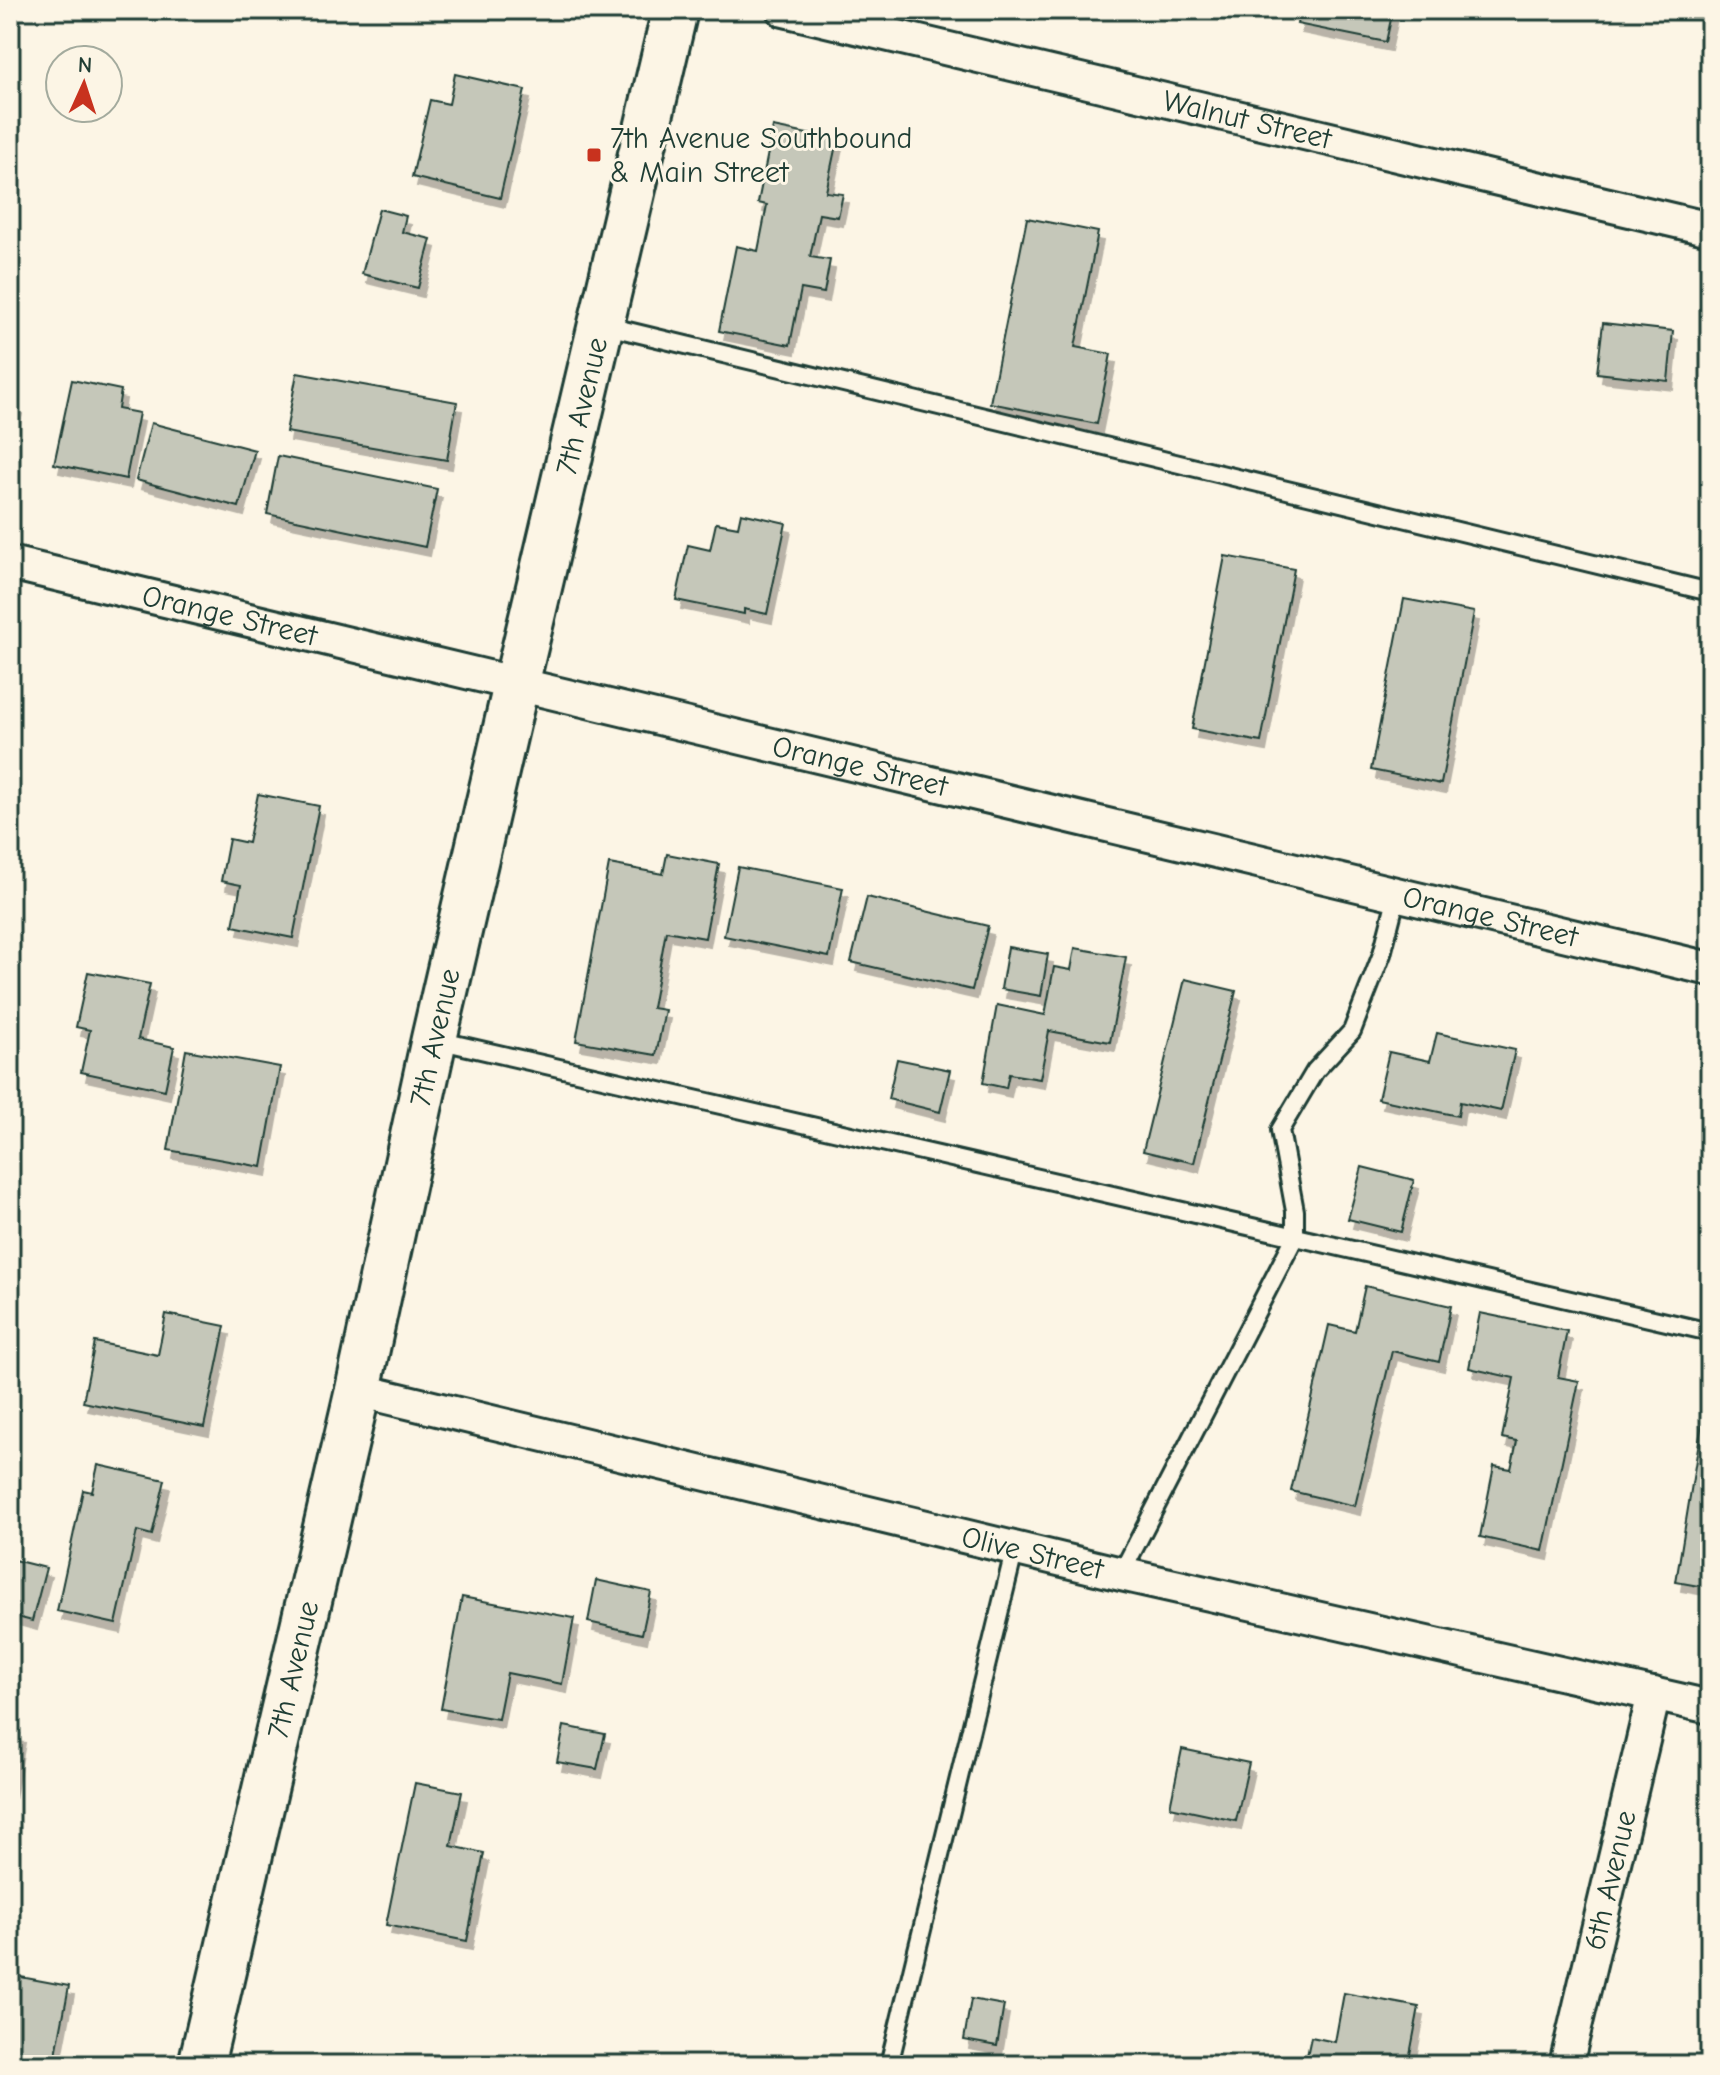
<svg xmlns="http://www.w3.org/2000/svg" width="1720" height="2075" font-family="'Comic Neue',sans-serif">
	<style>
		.building { fill: #c5c7b9; stroke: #1f3d34; stroke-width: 2; filter: url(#shadow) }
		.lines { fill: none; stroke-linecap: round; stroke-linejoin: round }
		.lane-casing { stroke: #1f3d34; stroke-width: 22 }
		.street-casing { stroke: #1f3d34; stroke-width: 38 }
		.secondary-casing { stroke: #1f3d34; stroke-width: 50 }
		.lane { stroke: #fcf5e5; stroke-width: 16 }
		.street { stroke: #fcf5e5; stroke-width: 32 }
		.secondary { stroke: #fcf5e5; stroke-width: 44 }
		.poi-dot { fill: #c8321e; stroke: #fcf5e5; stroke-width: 3 }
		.labels { text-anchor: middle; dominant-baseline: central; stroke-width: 6; stroke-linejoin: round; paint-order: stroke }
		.street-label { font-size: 30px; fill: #1f3d34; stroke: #fcf5e5 }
		.poi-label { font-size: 30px; fill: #1f3d34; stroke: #fcf5e5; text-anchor: start }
	</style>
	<defs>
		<filter id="shadow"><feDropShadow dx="5" dy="9" stdDeviation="0" flood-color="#0004"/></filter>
	</defs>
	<rect width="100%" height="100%" fill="#fcf5e5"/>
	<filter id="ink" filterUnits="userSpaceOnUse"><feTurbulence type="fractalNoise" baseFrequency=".0125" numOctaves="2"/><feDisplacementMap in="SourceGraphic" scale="16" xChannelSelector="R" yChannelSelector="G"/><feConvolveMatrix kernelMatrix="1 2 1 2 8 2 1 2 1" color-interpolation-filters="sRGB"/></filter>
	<g filter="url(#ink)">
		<g class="building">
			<polygon points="1300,10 1393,10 1386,42 1297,24"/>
			<polygon points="455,74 525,90 500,198 412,177 430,100 449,104"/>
			<polygon points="773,127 837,140 826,192 843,194 838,217 819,214 810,257 830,260 824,293 801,289 790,345 719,331 736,246 758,251 767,205 758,203"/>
			<polygon points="379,209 406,216 402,232 431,239 418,288 362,274"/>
			<polygon points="1027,218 1098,232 1075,347 1111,354 1097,424 990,403"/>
			<polygon points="1603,323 1673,331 1668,381 1597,373"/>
			<polygon points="297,373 457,402 447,460 286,432"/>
			<polygon points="72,380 121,390 118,409 139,413 126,479 54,464"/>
			<polygon points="10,404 17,405 10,439"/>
			<polygon points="151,423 255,450 239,507 136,480"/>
			<polygon points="278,456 437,489 425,547 267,514"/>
			<polygon points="741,513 786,523 767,614 744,609 744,614 676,600 688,545 710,550 716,523 738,527"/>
			<polygon points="1225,556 1294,569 1261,742 1192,729"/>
			<polygon points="1404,599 1474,612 1441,784 1371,770"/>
			<polygon points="258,794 319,806 293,938 233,926 241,885 221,881 229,839 248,843"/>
			<polygon points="667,854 719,864 705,938 666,931 652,1008 665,1010 656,1055 576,1041 609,864 663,874"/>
			<polygon points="738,867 843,888 829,957 724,936"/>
			<polygon points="867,897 988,926 972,990 851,962"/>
			<polygon points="1008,947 1048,954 1041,996 1001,989"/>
			<polygon points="1075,948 1126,957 1110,1042 1049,1031 1040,1079 1009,1074 1006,1088 983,1083 997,1005 1045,1015 1054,967 1071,970"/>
			<polygon points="88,972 150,984 138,1039 174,1047 165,1090 81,1072 90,1030 76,1027"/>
			<polygon points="1185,979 1236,991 1194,1163 1143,1151"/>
			<polygon points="1437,1033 1515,1050 1501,1111 1460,1102 1458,1116 1378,1099 1389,1052 1430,1061"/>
			<polygon points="186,1050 280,1067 262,1167 168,1150"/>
			<polygon points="897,1059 950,1070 940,1112 888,1099"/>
			<polygon points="1362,1167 1414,1180 1401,1232 1348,1219"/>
			<polygon points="1365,1286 1451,1306 1439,1362 1392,1351 1355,1506 1291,1491 1329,1325 1355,1331"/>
			<polygon points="1480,1313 1567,1331 1558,1377 1579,1381 1543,1551 1480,1537 1494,1466 1511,1469 1517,1441 1502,1438 1514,1378 1469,1368"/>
			<polygon points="166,1314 225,1326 204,1427 83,1402 95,1342 158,1355"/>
			<polygon points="1707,1392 1710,1393 1710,1588 1676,1582"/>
			<polygon points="98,1465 165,1480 152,1535 137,1531 116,1624 57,1611 83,1490 92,1492"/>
			<polygon points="10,1559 46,1568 32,1621 10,1615"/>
			<polygon points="596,1580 651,1592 642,1634 588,1622"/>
			<polygon points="462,1597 574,1618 562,1684 507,1673 498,1719 441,1709"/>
			<polygon points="564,1726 605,1734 597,1769 557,1762"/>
			<polygon points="10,1733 20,1734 10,1790"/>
			<polygon points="1182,1749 1249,1763 1236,1821 1170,1807"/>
			<polygon points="415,1783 462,1792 451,1846 484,1853 467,1941 386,1925"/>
			<polygon points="10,1975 69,1986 54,2065 10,2065"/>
			<polygon points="1344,1993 1419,2007 1408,2065 1305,2065 1311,2037 1335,2042"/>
			<polygon points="971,1999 1004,2005 997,2046 964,2040"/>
		</g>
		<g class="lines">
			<defs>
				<g id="lane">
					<polyline points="603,325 1710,592"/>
					<polyline points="437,1040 1710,1332"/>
					<polyline points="1121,1574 1295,1237 1295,1211 1280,1130 1315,1071 1352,1031 1382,954 1397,895"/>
					<polyline points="889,2065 1015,1548"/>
				</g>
				<g id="street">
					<path id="s1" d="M784,10L1710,229"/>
					<path id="s2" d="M10,563L1710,969"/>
					<path id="s3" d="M358,1390L1121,1574L1710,1707"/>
					<path id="s4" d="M1566,2065L1654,1694"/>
				</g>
				<g id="secondary">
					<path id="s5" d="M201,2065L358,1390L434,1039L516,685L675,10"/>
				</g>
			</defs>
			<use href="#lane" class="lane-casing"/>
			<use href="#street" class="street-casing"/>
			<use href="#secondary" class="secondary-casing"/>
			<use href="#lane" class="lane"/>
			<use href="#street" class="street"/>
			<use href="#secondary" class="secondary"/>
		</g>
	</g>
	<rect class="poi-dot" x="586" y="147" width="16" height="16" rx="4"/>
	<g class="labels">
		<g class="street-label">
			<text stroke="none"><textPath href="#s1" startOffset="476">Walnut Street</textPath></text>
			<text stroke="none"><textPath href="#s5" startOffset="1702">7th Avenue</textPath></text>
			<text stroke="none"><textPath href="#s2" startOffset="226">Orange Street</textPath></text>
			<text stroke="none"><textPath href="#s2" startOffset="874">Orange Street</textPath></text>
			<text stroke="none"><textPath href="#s2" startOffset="1522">Orange Street</textPath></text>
			<text stroke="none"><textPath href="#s5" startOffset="1054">7th Avenue</textPath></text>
			<text stroke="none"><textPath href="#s3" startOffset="694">Olive Street</textPath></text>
			<text stroke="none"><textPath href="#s5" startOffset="406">7th Avenue</textPath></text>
			<text stroke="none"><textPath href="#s4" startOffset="190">6th Avenue</textPath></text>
		</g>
		<g class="poi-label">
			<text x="610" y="138">7th Avenue Southbound<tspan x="610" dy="34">&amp; Main Street</tspan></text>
		</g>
	</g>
	<rect width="1720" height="2075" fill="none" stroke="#fcf5e5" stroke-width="40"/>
	<rect x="20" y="20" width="1680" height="2035" fill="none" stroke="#1f3d34" stroke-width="3" filter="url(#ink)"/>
	<g transform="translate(84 84) rotate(3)"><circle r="38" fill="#fcf5e5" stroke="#a4ab9e" stroke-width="2"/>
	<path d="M0-6L14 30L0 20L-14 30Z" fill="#c8321e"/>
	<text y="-12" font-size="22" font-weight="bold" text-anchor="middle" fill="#1f3d34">N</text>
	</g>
</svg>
